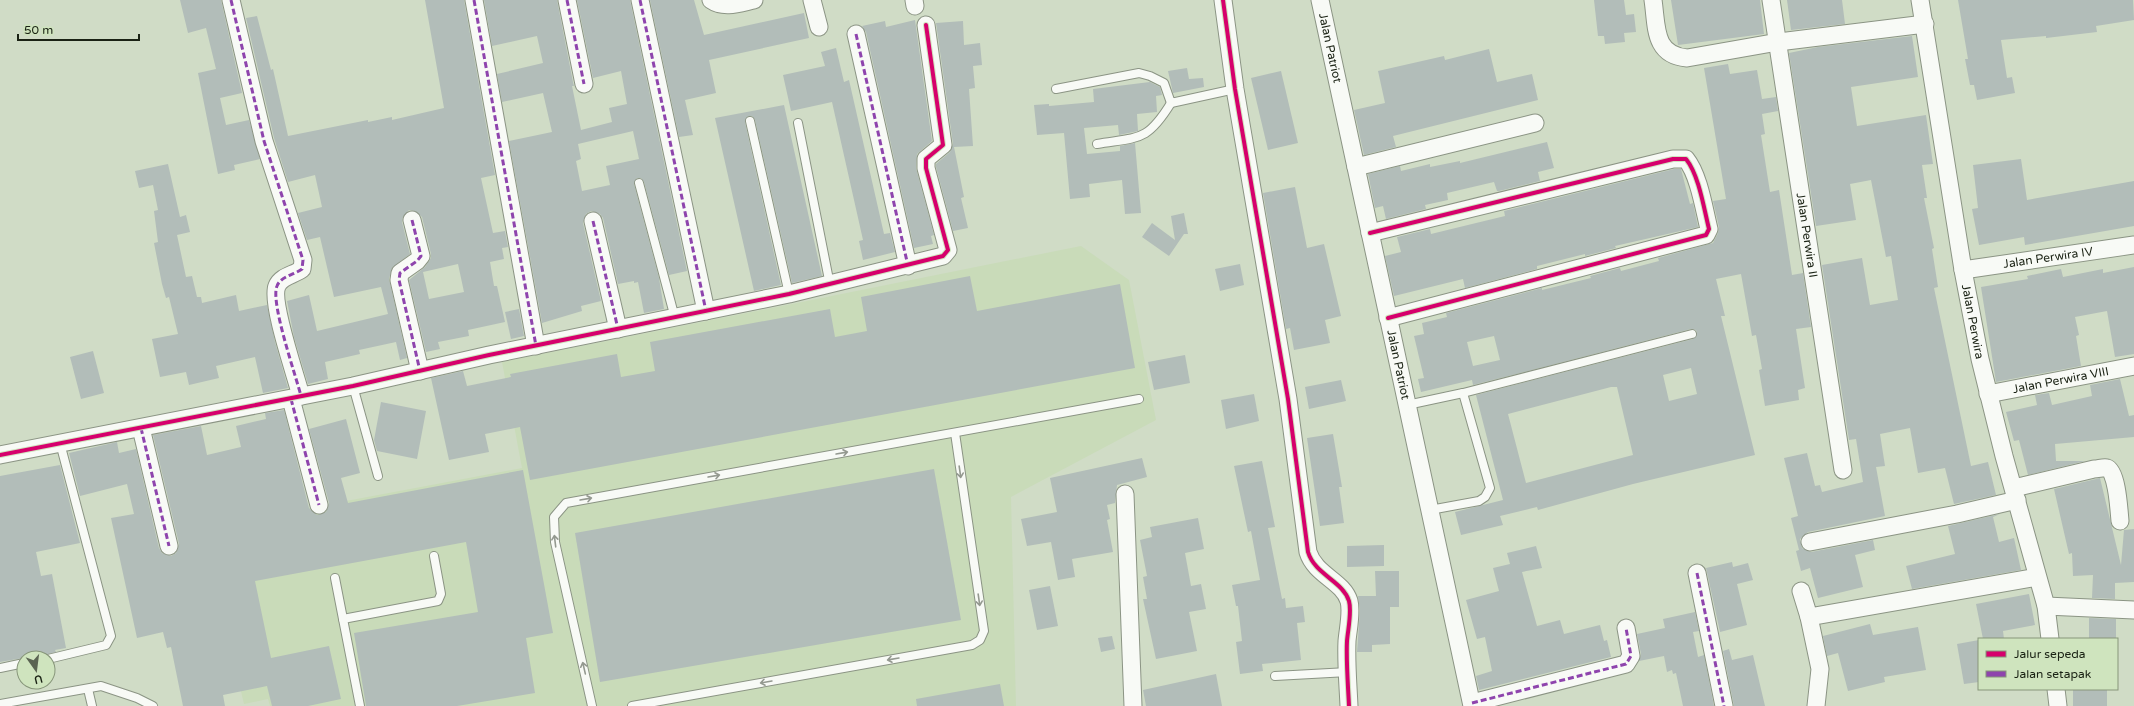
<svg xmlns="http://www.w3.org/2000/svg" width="2134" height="706" font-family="'Varela Round',sans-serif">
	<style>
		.built { fill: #c9dbb9 }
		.building { fill: #b2bdb9; fill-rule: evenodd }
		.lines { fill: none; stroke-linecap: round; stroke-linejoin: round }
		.service-casing { stroke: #8b9484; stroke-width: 10 }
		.minor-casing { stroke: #8b9484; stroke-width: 19 }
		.service { stroke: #f8faf6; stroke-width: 8 }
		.minor { stroke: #f8faf6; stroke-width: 17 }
		.quiet { stroke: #8e44ad; stroke-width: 3; stroke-dasharray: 6 3; stroke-linecap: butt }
		.cycleway-casing { stroke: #cfe4be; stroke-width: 6 }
		.cycleway { stroke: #d6006c; stroke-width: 4 }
		.oneway { stroke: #949990 }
		.labels { text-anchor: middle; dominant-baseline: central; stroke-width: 4; stroke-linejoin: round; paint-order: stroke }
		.street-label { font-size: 12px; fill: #1a2214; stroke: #cfe4be }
	</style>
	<rect width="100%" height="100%" fill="#d0dcc6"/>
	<polygon class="built" points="1081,246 1129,280 1156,420 1011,497 1016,706 270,706 268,699 244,704 202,528 522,468 502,362"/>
	<g class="building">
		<polygon points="180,0 221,0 242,93 220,98 226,125 249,120 260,159 234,165 235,170 218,174 198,73 216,69 206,28 188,33"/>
		<path d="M425,0H464L495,175L481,178L493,233L505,231L508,247L502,248L504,259L490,262L494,286H497L505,322L468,330L469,336L438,342L440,349L426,352L409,280L425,267L431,258V254L422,217L415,211L409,210L403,217L402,222L410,254L392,268L389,279L407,358L400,360L396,342L359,350L360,354L325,362L328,379L308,384L294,337L287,301L309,295L317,331L388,314L381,287L334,297L320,237L307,240L298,213L322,207L315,175L288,182L274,138L246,18L257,16L271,70L273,69L288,136L368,120V122L392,117V120L444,108ZM458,264L464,292L429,299L423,272Z"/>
		<path d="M484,0H557L573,82L574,86H572L581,130L612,122L609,108L627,104L621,71L593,78L577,0H630L687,271L669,275L644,182L641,178H637L634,184L659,278L664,309L644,313L638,282L634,283V281L618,284L603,218L600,214L591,211L586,214L583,223L601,301L581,306L582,311L542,323L509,141L552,132L543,93L502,102L497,74L543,63L537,36L492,46ZM633,131L639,159L606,166L610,185L582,191L576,161L581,159L578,144Z"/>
		<polygon points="650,0 694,0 704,35 804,13 809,38 709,60 716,93 685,100 693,135 679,137"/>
		<polygon points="1594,0 1624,0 1626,15 1634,14 1636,32 1624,33 1625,42 1605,44 1604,36 1598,36"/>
		<polygon points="1671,0 1760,0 1764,34 1678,45"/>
		<polygon points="1787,0 1842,0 1845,24 1791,30"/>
		<polygon points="1958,0 2133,0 2134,20 2096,26 2097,32 2046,38 2046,36 2001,40 2007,78 2012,77 2015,93 1977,100 1974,85 1970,85 1965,59 1968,59"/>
		<polygon points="915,20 932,141 917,154 916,168 934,235 931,236 933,244 914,248 866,32 862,26 885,21 886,27"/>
		<polygon points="963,21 964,45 980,43 982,65 973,66 975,88 969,89 973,146 954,147 964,197 961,198 968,228 953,231 936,167 936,164 950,152 953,144 936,23"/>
		<polygon points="1912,36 1918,77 1851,87 1857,126 1926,115 1933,164 1922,165 1927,198 1924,198 1934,248 1932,249 1938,287 1934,288 1971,466 1988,462 1996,495 1954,504 1945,468 1918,473 1910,428 1880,434 1885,466 1876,467 1885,516 1808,532 1800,539 1802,548 1811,552 1873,540 1875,550 1855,555 1863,587 1818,598 1810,568 1801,571 1796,551 1799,550 1791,518 1798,516 1784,458 1807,453 1815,486 1820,485 1822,492 1863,482 1856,439 1849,440 1822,265 1862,258 1870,305 1898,300 1891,256 1886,257 1871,180 1850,184 1856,220 1816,226 1789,53 1818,47"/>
		<polygon points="836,48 844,82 849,80 884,234 890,233 895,252 863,260 859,241 863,240 832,102 791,111 783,75 825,66 821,52"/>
		<polygon points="1489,49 1497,82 1532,74 1538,100 1393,136 1396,147 1364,155 1354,110 1385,103 1378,71 1444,56 1445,60"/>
		<path d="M1728,64L1730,74L1757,70L1762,99L1776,97L1778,111L1762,114L1765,134L1761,135L1770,192L1779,190L1792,275L1803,273L1811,327L1796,329L1805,388L1798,390L1799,400L1765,406L1759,370L1762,369L1756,335L1752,336L1741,274L1716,279L1725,316H1721L1755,455L1633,484L1538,510L1537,507L1500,516L1503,525L1461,535L1455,512L1503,500L1476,395L1693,339L1697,333L1696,330L1691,329L1473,385L1472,380L1421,392L1418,379L1424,378L1414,336L1424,334L1422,323L1447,317L1446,313L1542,288V290L1591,278L1590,276L1620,268L1621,271L1659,261L1658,258L1713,243L1718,233L1719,227L1713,201L1726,199L1704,68ZM1494,336L1500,360L1473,366L1467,342ZM1691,368L1697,394L1669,401L1663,375ZM1611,387H1617L1633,455L1526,483L1508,414Z"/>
		<polygon points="1187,68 1189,79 1203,78 1204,87 1173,93 1168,71"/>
		<polygon points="1281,71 1298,143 1268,150 1251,78"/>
		<polygon points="1150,82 1160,87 1162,95 1156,96 1157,112 1137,114 1138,131 1119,135 1118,125 1084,128 1087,154 1120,151 1120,146 1135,143 1141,213 1125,214 1122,180 1089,184 1090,197 1070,199 1064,133 1037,135 1034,105 1049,104 1049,106 1094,102 1093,89"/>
		<polygon points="784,105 822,276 792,283 755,120 752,116 748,116 745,122 781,285 754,291 715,118"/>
		<polygon points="1547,142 1554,168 1538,172 1540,181 1499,191 1497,191 1494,182 1447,193 1448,200 1425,205 1426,209 1386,219 1383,206 1375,208 1368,174 1400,166 1401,171 1430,164 1430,167 1460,161 1460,163"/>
		<polygon points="2021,159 2027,200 2134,181 2134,226 2025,245 2024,237 1979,245 1972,209 1978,208 1973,165"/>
		<polygon points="168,164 180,217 186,215 190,232 177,235 186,277 192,276 197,297 201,297 202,303 236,295 239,311 267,305 275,342 288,388 263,393 255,357 216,366 219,378 189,385 186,372 160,377 152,339 178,334 169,297 166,298 162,284 154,243 158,242 154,211 158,210 153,185 139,188 135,171"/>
		<polygon points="1674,169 1681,169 1690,204 1693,203 1698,227 1615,246 1616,248 1585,256 1585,254 1537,266 1537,269 1465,288 1463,279 1394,296 1385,256 1401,252 1397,237 1430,229 1431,234 1472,224 1505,216 1504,211"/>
		<polygon points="1295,187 1307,248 1324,244 1341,316 1325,320 1330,343 1294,350 1290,328 1286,329 1263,193"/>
		<polygon points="1184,213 1188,234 1184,234 1169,256 1142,237 1152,223 1175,240 1171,216"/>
		<polygon points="1240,264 1244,285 1220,291 1215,269"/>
		<polygon points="2134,267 2134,354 2115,357 2107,311 2075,317 2079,335 2076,336 2081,366 1996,382 1981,287 2028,279 2027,276 2061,269 2063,277 2103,269 2103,273"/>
		<polygon points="970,276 977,311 1120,284 1135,368 530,480 520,427 485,434 489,452 449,460 431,378 463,371 467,386 511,377 510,374 617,354 621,377 655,371 650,342 830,309 835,337 867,331 861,297"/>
		<polygon points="519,309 524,336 511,339 505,312"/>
		<polygon points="93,351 104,393 81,399 70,357"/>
		<polygon points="1185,355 1190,383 1154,390 1148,362"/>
		<polygon points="2120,379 2129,416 2134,415 2134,437 2055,444 2056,461 2085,461 2028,475 2019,440 2014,441 2006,412 2037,405 2035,395 2049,393 2052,405 2092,396 2090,385"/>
		<polygon points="1341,380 1346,401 1309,409 1305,387"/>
		<polygon points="1254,394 1259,421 1226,429 1221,400"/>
		<polygon points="381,402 426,411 417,459 377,451 374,440"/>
		<polygon points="284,410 309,508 317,515 326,512 329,503 309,429 346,419 360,473 341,478 348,503 523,470 553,633 526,638 535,693 457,706 366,706 354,633 478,612 466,542 255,581 271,658 329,646 341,699 308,706 272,706 267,686 223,695 225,706 183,706 171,647 167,648 163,632 137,638 111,518 134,514 127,484 80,496 69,453 117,442 119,453 136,449 159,548 162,553 171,556 176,553 179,544 153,435 201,426 207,455 241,447 236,426 266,419 265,413"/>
		<polygon points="1333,434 1342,487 1339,487 1344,523 1320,526 1307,438"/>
		<polygon points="1142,458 1147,477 1117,485 1115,503 1107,505 1110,519 1107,520 1113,552 1072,559 1075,577 1058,580 1051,542 1027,546 1021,519 1057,512 1050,478"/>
		<polygon points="1262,461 1275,527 1268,528 1282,599 1285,598 1286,608 1303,606 1305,622 1297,623 1301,660 1262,664 1263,671 1240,674 1236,642 1242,641 1238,606 1236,606 1232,585 1260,580 1251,531 1248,532 1234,466"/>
		<polygon points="60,465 80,543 36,552 41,576 52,574 66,648 55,650 56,652 45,655 43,658 23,658 0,662 0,476"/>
		<polygon points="934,469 961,620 600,682 575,533"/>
		<polygon points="2100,478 2121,565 2124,530 2134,529 2134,582 2115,583 2115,599 2092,598 2093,575 2073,576 2072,553 2069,554 2054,489"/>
		<polygon points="2000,514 1993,517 1999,542 2014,538 2021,570 1912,589 1906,566 1955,554 1948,526"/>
		<polygon points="1198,518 1204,549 1185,553 1191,586 1201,584 1206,609 1189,612 1197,651 1156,659 1143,599 1147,599 1143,577 1147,576 1140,540 1152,537 1150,527"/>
		<polygon points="1384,545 1384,566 1347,567 1347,546"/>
		<polygon points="1536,546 1542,568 1522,572 1537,626 1560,620 1564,634 1600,625 1604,641 1607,640 1611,657 1479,690 1476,676 1492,671 1485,637 1477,639 1466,600 1499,591 1493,568 1510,564 1507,553"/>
		<polygon points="1732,562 1733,567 1748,563 1753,580 1737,584 1747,625 1720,632 1706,568"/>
		<polygon points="1375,571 1399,571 1399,607 1390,607 1390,644 1372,645 1372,652 1357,652 1360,610 1358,596 1376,596"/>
		<polygon points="1050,586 1058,626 1037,630 1029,590"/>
		<polygon points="2029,594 2035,625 2003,631 2004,639 1983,639 1976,604"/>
		<polygon points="1695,612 1699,631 1693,632 1698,657 1704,655 1714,706 1683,706 1676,673 1673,674 1672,670 1667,672 1664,656 1639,661 1641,654 1637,634 1665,628 1663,619"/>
		<polygon points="2089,618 2116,619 2116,639 2089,639"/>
		<polygon points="1870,624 1873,635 1918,627 1926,670 1884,677 1885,682 1848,691 1838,653 1827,656 1823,636"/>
		<polygon points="1112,636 1115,649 1101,652 1098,638"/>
		<polygon points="1979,640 1979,682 1964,684 1957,644"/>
		<polygon points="1729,649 1732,660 1753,655 1765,706 1734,706 1723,651"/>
		<polygon points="1216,674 1222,706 1146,706 1143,690"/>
		<polygon points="1000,684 1004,706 917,706 916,699"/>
		<rect x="2073" y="690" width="34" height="16"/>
	</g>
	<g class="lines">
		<defs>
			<g id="service">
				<polyline points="1056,89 1139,73 1150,76 1164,83 1171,103 1235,89"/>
				<polyline points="750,121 789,294"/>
				<polyline points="798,123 830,285"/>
				<path d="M1097,144C1139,137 1147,142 1171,103"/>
				<polyline points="639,183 675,318"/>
				<polyline points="353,386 378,476"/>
				<polyline points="1407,405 1463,393 1692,334"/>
				<polyline points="1430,510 1479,501 1485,497 1490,488 1463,393"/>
				<polyline points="335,578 360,706"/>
				<polyline points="343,619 438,601 441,594 434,556"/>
				<polyline points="48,659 106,645 111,636 60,443"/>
				<polyline points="0,668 24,663"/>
				<polyline points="1275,676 1348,672"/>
				<polyline points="88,689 92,706"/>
				<polyline points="0,704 101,686 137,698 153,706"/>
				<polyline points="592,706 555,542 554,517 566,503 1139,399"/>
				<polyline points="632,706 972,645 980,640 984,631 955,433"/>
			</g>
			<g id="minor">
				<path d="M231,0L264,141L303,260L302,269C294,275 281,276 277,286C270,302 296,376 301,396"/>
				<polyline points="474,0 536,346"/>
				<polyline points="567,0 584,84"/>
				<polyline points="640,0 706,311"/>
				<path d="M711,0C724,9 740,3 754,0"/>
				<polyline points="812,0 819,27"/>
				<polyline points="914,0 915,6"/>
				<path d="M1223,0L1235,89L1288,399L1308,552C1315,575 1343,581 1349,601C1352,612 1348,629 1347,641C1346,662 1348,684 1349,706"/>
				<path id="s1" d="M1320,0L1472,706"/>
				<path d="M1653,0C1657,26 1653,55 1687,58L1778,42L1925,24"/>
				<path id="s2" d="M1771,0L1843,470"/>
				<path id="s3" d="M1920,0L1963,270L1980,359L2004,456L2046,606L2050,639"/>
				<polyline points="856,34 908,266"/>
				<polyline points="1356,167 1535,123"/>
				<polyline points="412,220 421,256 417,261 400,273 399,280 420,371"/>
				<polyline points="593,221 618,329"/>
				<path d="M1370,233L1673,159H1686C1699,175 1704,209 1709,229L1706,235L1388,318"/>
				<path id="s4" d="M1963,270L2134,245"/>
				<path id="s5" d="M1988,394L2134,366"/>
				<polyline points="291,399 319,505"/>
				<polyline points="141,428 169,546"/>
				<polyline points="0,455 353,386 489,355 789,294 943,256 948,250 926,168 926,159 943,145 926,25"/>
				<path d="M2014,488L2094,469C2098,469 2104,467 2107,468C2117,471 2119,511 2120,521"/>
				<polyline points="1125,494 1133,706"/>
				<polyline points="1810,542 1957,514 2017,500"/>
				<polyline points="1697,573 1724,706"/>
				<polyline points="1801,591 1809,617 2037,577"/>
				<polyline points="2046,606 2134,610"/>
				<polyline points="1809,617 1820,669 1816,706"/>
				<polyline points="2056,689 2058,706"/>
				<polyline points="1472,703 1626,664 1631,656 1626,628"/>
			</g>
		</defs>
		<use href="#service" class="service-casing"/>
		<use href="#minor" class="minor-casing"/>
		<use href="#service" class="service"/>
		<use href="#minor" class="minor"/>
		<g class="quiet">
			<path d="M231,0L264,141L303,260L302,269C294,275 281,276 277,286C270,302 296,376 301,396"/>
			<polyline points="474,0 536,346"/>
			<polyline points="567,0 584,84"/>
			<polyline points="640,0 706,311"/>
			<polyline points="856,34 908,266"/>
			<polyline points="412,220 421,256 417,261 400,273 399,280 420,371"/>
			<polyline points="593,221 618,329"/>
			<polyline points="291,399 319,505"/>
			<polyline points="141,428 169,546"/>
			<polyline points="1697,573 1724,706"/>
			<polyline points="1472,703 1626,664 1631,656 1626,628"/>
		</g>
		<defs>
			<g id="cycleway">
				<path d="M1223,0L1235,89L1288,399L1308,552C1315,575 1343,581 1349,601C1352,612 1348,629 1347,641C1346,662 1348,684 1349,706"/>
				<path d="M1370,233L1673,159H1686C1699,175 1704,209 1709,229L1706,235L1388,318"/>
				<polyline points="0,455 353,386 489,355 789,294 943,256 948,250 926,168 926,159 943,145 926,25"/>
			</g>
		</defs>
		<use href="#cycleway" class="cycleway-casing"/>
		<use href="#cycleway" class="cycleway"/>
	</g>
	<defs><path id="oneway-shaft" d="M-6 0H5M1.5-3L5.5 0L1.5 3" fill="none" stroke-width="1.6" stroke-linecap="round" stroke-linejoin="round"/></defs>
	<g class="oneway">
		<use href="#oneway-shaft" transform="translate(842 453) rotate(-10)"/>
		<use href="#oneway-shaft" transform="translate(960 472) rotate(82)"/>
		<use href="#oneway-shaft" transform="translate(714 476) rotate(-10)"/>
		<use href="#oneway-shaft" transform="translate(586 499) rotate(-10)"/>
		<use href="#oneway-shaft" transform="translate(555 541) rotate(-97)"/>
		<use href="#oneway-shaft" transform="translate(979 600) rotate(82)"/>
		<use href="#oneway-shaft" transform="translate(893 659) rotate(170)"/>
		<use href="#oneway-shaft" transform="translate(584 668) rotate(-103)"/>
		<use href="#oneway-shaft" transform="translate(766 682) rotate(170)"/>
	</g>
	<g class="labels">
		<g class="street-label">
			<text stroke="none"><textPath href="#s1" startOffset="49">Jalan Patriot</textPath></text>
			<text stroke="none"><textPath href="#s2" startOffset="238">Jalan Perwira II</textPath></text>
			<text stroke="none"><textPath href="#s4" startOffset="86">Jalan Perwira IV</textPath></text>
			<text stroke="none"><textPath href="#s3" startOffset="326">Jalan Perwira</textPath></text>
			<text stroke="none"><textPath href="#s1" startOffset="373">Jalan Patriot</textPath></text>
			<text stroke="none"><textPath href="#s5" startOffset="74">Jalan Perwira VIII</textPath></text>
		</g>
	</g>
	<rect x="1978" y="638" width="140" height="52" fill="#cfe4be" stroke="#87967a"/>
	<rect x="1986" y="651" width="20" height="6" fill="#d6006c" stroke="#87967a"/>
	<text x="2014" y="658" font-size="12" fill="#1a2214">Jalur sepeda</text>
	<rect x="1986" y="671" width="20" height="6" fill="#8e44ad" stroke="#87967a"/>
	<text x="2014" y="678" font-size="12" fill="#1a2214">Jalan setapak</text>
	<g transform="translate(36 670) rotate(166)"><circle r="19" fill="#cfe4be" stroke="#87967a"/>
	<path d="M0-3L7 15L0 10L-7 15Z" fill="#5a6352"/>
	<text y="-6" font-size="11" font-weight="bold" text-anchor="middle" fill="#1a2214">U</text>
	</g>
	<path d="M18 34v6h121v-6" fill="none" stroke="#1a2214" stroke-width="2"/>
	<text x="24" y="34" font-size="12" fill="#1a2214" stroke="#cfe4be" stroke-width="3" paint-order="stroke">50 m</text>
</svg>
